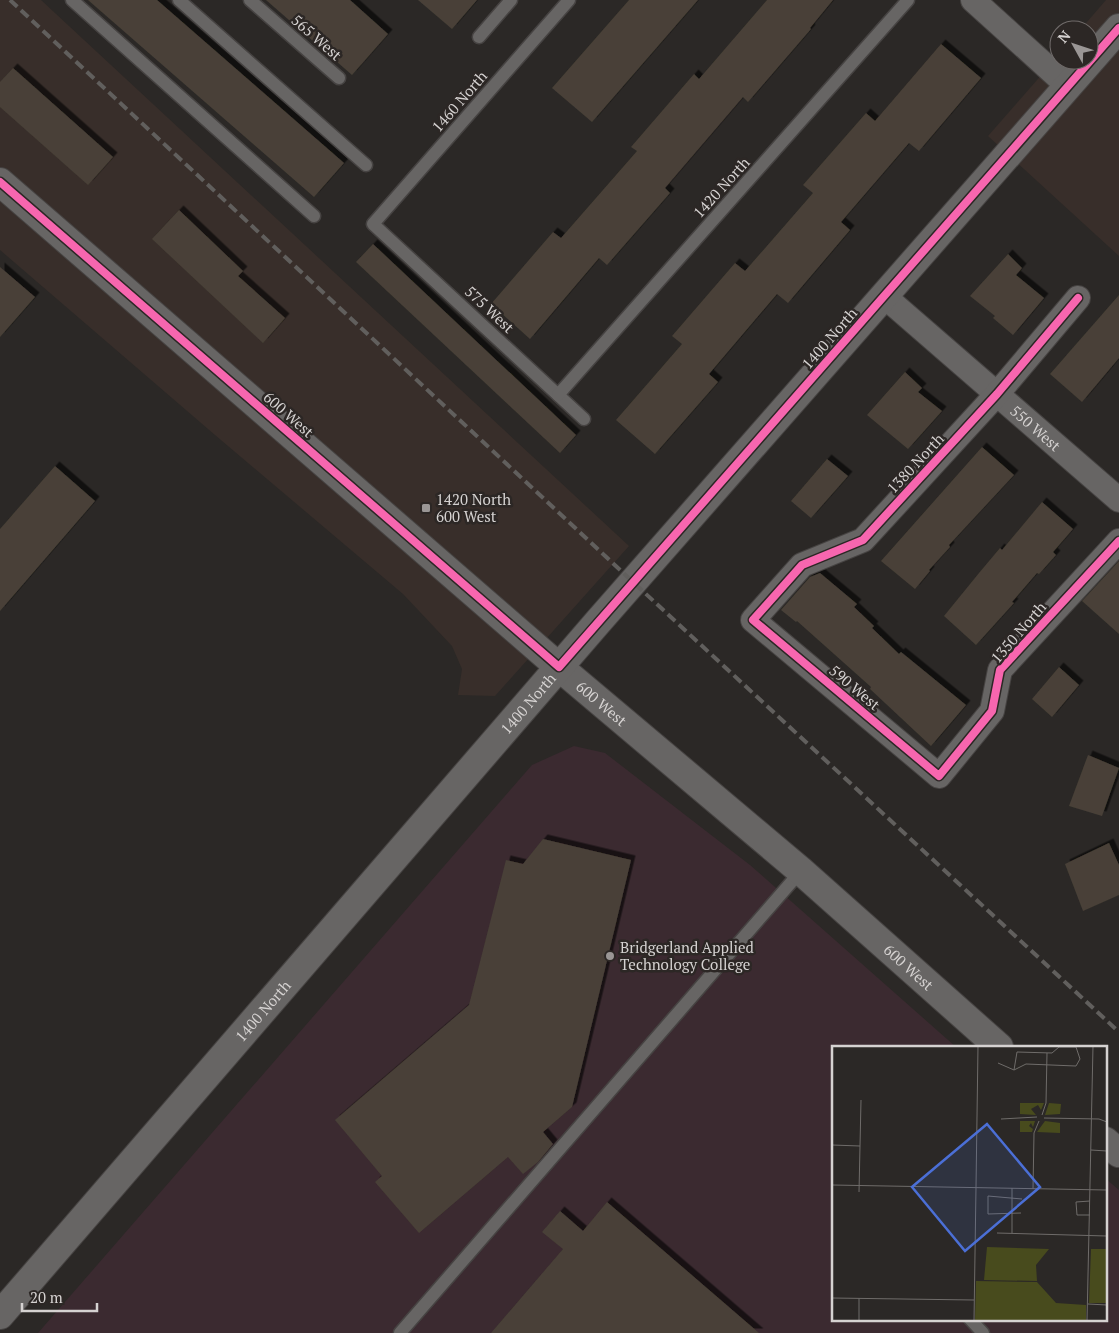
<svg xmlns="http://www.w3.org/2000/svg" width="1119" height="1333" font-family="'PT Serif',serif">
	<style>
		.built { fill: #382e2a }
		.education { fill: #3b2a30 }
		.building { fill: #484037; filter: url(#shadow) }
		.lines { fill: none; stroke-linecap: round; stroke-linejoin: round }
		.lane-casing { stroke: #464342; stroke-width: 15 }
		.street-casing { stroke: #464342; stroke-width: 26 }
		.secondary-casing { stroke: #464342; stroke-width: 30 }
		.lane { stroke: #676564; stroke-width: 12 }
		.street { stroke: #676564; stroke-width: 24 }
		.secondary { stroke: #676564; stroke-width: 28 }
		.rail { stroke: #615f5d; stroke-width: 4; stroke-dasharray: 10 5; stroke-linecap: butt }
		.cycleway-casing { stroke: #2c2725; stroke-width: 11 }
		.cycleway { stroke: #f766af; stroke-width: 8 }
		.poi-dot { fill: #9a9695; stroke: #2c2725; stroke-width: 2 }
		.labels { text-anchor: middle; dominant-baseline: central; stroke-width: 5; stroke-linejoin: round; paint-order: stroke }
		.street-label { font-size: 15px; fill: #d5d2d1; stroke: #2c2725 }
		.poi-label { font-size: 15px; fill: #d5d2d1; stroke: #2c2725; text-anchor: start }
		.inset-road { fill: none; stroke: #6f6c6a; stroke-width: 1 }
		.view { fill: #4b6fd6; fill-opacity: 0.15; stroke: #4b6fd6; stroke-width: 2.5 }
		.inset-edge { fill: none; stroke: #d5d2d1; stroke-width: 2.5 }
	</style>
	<defs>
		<filter id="shadow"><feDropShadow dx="4.5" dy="-4.5" stdDeviation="0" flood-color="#0009"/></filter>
	</defs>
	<rect width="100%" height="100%" fill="#2b2826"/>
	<g class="built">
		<polygon points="0,0 41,0 629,546 495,696 458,695 462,669 452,646 403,594 215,435 0,250"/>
		<polygon points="1106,0 1119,0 1119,256 988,136 1059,55 1059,60 1089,60 1089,30 1080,30"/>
	</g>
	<polygon class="education" points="574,746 605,753 750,865 956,1047 833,1047 833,1319 1105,1319 1105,1178 1119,1190 1119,1333 38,1333 532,765"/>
	<g class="building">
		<polygon points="88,0 157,0 344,163 314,197"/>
		<polygon points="266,0 350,0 388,34 352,75"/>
		<polygon points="418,0 477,0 452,29"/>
		<polygon points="629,0 698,0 592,122 552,88"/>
		<polygon points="767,0 833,0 810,28 811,29 748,102 743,97 665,188 670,193 607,265 599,258 530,339 491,304 553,232 561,238 637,151 631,147 694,74 699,79"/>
		<polygon points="941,44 981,78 919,151 909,143 841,222 850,230 788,303 777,294 709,374 718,382 655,454 616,420 682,344 672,336 735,263 745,271 813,193 803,185 866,113 875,121"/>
		<polygon points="13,68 113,157 88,185 0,107 0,82"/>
		<polygon points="179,210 243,271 238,276 285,318 263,343 152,239"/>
		<polygon points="373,244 576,435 560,453 356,262"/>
		<polygon points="1008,254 1022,268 1016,275 1044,298 1013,335 993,318 995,316 970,296"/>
		<polygon points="0,267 35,297 0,337"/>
		<polygon points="1119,295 1119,358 1082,402 1050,374"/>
		<polygon points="905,372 922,388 918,392 942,411 908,449 867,415"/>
		<polygon points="982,447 1014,475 949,545 950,547 929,570 930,571 915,589 881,561"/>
		<polygon points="827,459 848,476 811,518 791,501"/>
		<polygon points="55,466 95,501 0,611 0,529"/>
		<polygon points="1042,502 1073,529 1053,552 1056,555 1039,574 1037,573 1012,602 1014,603 976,645 944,616 979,573 1000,548 1002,550"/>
		<polygon points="1119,561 1119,634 1082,601"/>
		<polygon points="820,573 857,604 854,607 874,626 872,628 899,654 901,652 966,705 931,746 870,689 871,687 797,621 796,622 781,610 810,577"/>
		<polygon points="1059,667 1079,685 1052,717 1032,699"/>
		<polygon points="1088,755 1119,768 1102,816 1069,806"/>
		<polygon points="543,839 631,860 572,1107 543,1132 553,1144 538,1162 523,1174 508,1157 419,1233 375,1182 382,1176 335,1120 469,1005 506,860 523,864"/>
		<polygon points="1109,843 1119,865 1119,895 1083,911 1065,864"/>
		<polygon points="607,1202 759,1333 491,1333 563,1249 542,1232 560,1211 583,1231"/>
	</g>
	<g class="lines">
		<defs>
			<g id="lane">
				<polyline points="72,0 314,216"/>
				<polyline points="179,0 366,165"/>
				<polyline points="250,0 339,78"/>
				<polyline points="569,0 373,224 584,419"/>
				<polyline points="479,37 511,0"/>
				<polyline points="558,395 908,0"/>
				<polyline points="970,1319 983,1333"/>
				<polyline points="400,1333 801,871"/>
			</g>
			<g id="street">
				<polyline points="973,0 1068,86"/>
				<path id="s1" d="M884,296L1119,500"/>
				<polyline points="1078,298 997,394 863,540 802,565 753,620 939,776 992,711 1000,670 1119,541"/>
			</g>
			<g id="secondary">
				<path id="s2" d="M0,182L559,667L801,871L999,1047"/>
				<polyline points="1105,1141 1119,1153"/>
				<path id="s3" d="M0,1315L597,623L1119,28"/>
			</g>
		</defs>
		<use href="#lane" class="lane-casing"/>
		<use href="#street" class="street-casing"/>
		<use href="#secondary" class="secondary-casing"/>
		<use href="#lane" class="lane"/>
		<use href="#street" class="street"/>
		<use href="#secondary" class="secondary"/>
		<polyline class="rail" points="10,0 633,582 1119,1032"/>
		<defs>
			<g id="cycleway">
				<polyline points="0,182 559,667 1119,28"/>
				<polyline points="1078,298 997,394 863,540 802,565 753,620 939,776 992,711 1000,670 1119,541"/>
			</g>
		</defs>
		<use href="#cycleway" class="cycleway-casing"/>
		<use href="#cycleway" class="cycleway"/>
	</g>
	<g class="poi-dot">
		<rect x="421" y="503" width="10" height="10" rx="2.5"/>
		<circle cx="610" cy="956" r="5"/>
	</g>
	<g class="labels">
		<g class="street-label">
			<text transform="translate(317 37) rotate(41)">565 West</text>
			<text transform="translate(459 101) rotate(-49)">1460 North</text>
			<text transform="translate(721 187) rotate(-48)">1420 North</text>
			<text transform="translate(490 309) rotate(43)">575 West</text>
			<text transform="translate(829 338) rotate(-49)">1400 North</text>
			<text transform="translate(289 414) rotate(41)">600 West</text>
			<text stroke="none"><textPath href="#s1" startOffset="201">550 West</textPath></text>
			<text transform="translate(915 463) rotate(-47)">1380 North</text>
			<text transform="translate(1018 632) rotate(-49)">1350 North</text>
			<text transform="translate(855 687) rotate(40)">590 West</text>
			<text stroke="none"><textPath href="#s3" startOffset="808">1400 North</textPath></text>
			<text stroke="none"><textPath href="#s2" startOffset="796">600 West</textPath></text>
			<text stroke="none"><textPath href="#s2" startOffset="1201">600 West</textPath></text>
			<text stroke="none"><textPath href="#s3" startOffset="402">1400 North</textPath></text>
		</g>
		<g class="poi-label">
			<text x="436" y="499">1420 North<tspan x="436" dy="17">600 West</tspan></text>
			<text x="620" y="947">Bridgerland Applied<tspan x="620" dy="17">Technology College</tspan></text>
		</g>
	</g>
	<g transform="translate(832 1046)">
		<rect width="275" height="275" fill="#2b2826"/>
		<path d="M188,57H212L209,64L206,59L199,63L204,69L188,68ZM217,57L229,58L228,68L213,69ZM188,75H203L201,81L199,77L197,80L201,83L200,86H188ZM213,75L228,77V87L205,86ZM155,201L217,203L204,219L205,235L152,234ZM259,203H275V257H257ZM144,235L205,236L224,257L254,259V275H143Z" fill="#484b1d"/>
		<path class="inset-road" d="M166,17L182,24L194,18L244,20L248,13M182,24L185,6L220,7L227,1H244L248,13M210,69L214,57L215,7M212,72L267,73L275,76M169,73L205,71M0,99L28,100M259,104L275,105M0,139L275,144M144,141L146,0M201,143L202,87L207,75M27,146L29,54M189,167L156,168V150L190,153M258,169H245L244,156L258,155M165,187L275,190M180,187V142M0,252L142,254M256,258L275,259M27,275V252M142,275L144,141M255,275L261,0"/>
		<path class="view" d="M155,78L208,141L133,205L80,141Z"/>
		<rect width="275" height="275" class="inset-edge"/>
	</g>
	<g transform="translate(1074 45) rotate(310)"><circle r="24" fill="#2c2725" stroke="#706b6a"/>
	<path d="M0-4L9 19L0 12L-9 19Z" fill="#9a9695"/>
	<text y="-8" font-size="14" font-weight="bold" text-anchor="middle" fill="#d5d2d1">N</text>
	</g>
	<path d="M22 1303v8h75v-8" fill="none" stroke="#d5d2d1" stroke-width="2.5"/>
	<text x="30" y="1303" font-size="15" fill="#d5d2d1" stroke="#2c2725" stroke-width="4" paint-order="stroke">20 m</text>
</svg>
